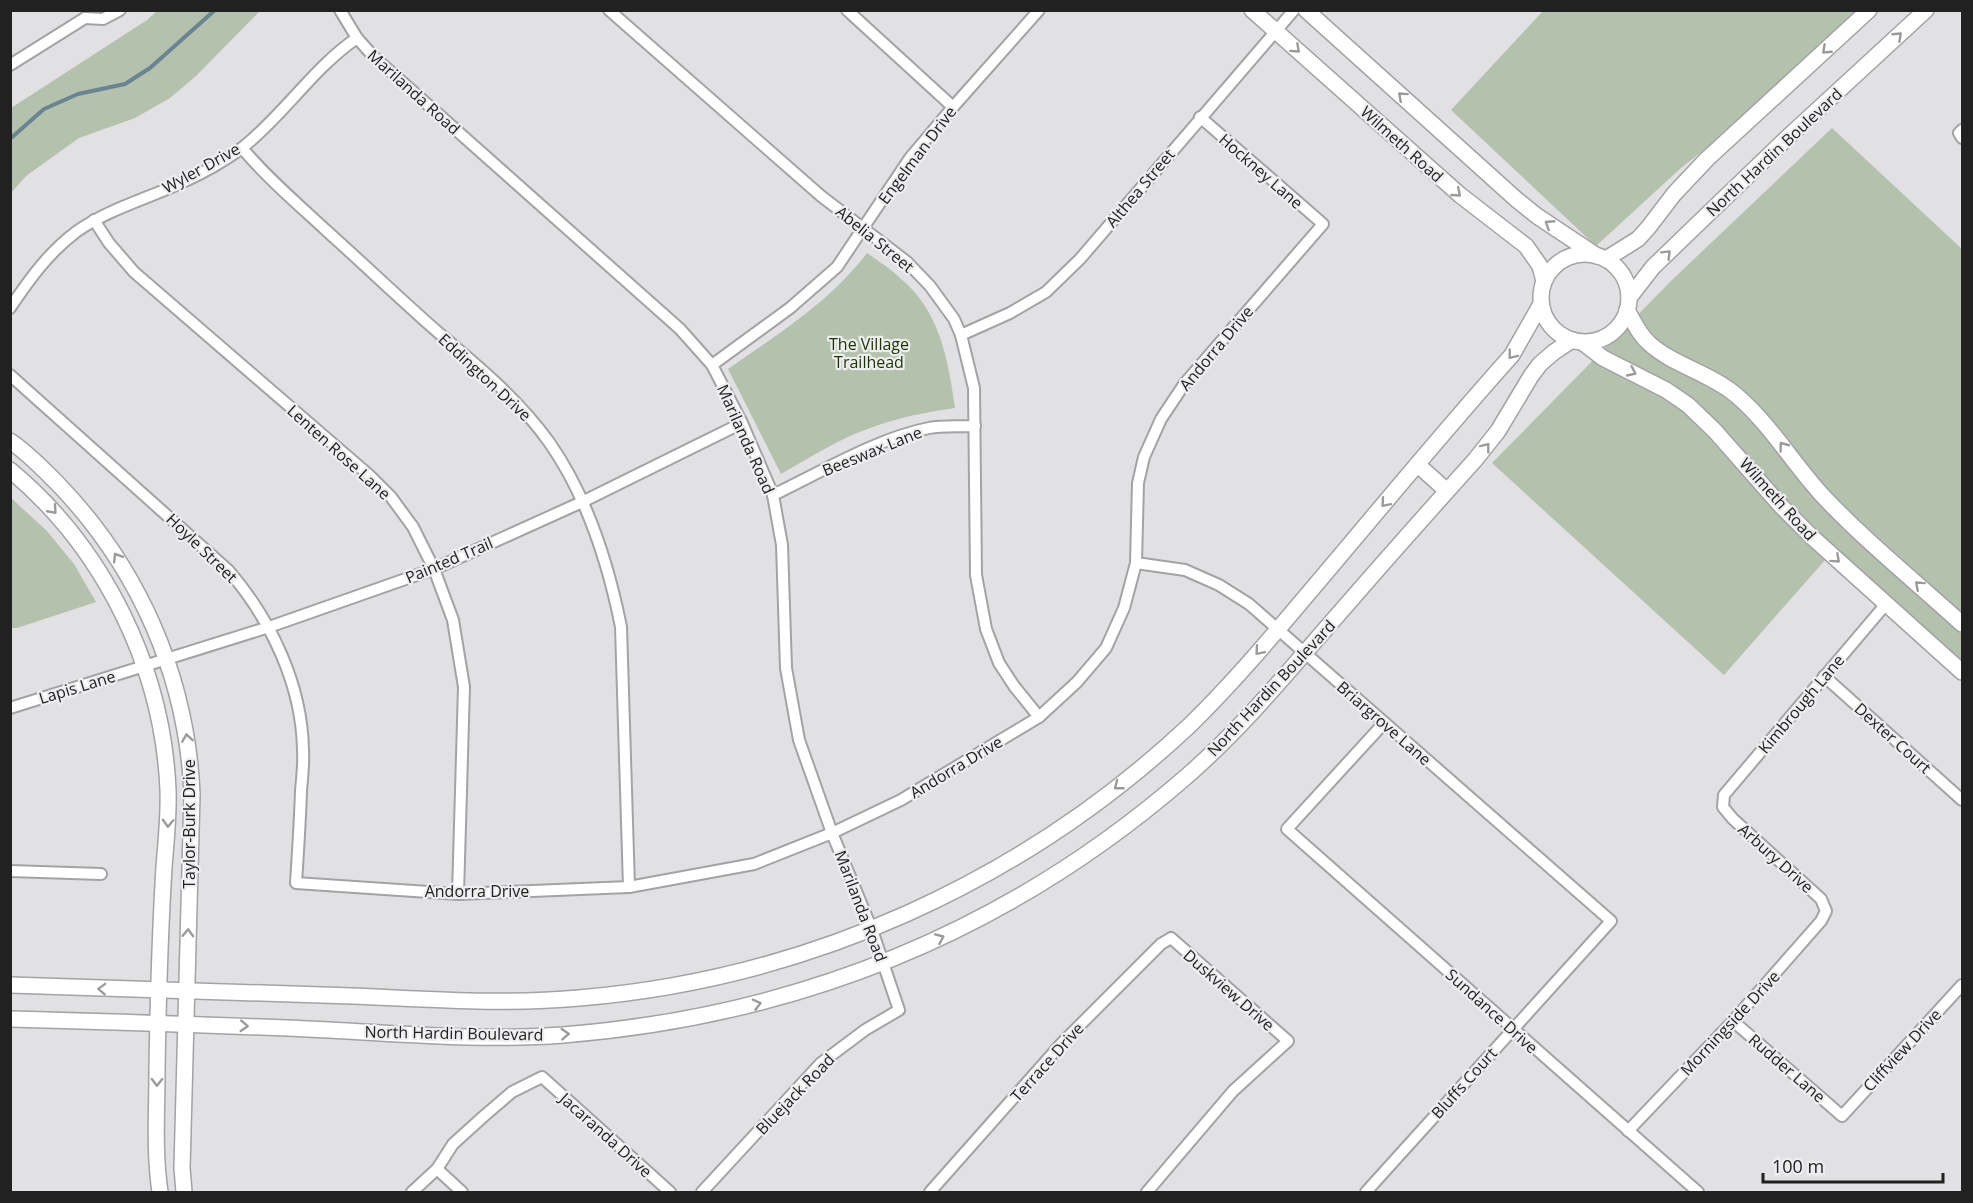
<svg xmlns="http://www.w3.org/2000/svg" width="1973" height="1203" font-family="'Open Sans',sans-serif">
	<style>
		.green { fill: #b4c1ac }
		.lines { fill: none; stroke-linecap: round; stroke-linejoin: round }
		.stream { stroke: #688591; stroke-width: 4 }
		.street-casing { stroke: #a3a3a6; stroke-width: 14 }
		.secondary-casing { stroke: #a3a3a6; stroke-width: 18 }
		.street { stroke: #fff; stroke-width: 10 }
		.secondary { stroke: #fff; stroke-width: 15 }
		.oneway { stroke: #9b9b9c }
		.labels { text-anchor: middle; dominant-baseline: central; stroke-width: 4.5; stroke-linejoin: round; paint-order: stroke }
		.street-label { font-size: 16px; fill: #212122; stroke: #eeeef1 }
		.park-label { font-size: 16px; fill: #1b3402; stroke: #eeeef1 }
	</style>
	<rect width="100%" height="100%" fill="#e1e1e4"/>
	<g class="green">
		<polygon points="157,11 260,11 196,76 170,98 135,118 79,138 26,176 11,193 11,108 147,20"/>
		<polygon points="1543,11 1871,11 1801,73 1681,168 1596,246 1451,110"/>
		<polygon points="1832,128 1962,249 1962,682 1826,559 1724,675 1492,463 1672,280"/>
		<path d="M867,253C878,261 890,268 900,278C940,311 948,359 955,408C927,412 900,417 873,427C840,438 811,457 781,474L728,369C778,334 830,302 867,253Z"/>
		<polygon points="10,497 47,531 74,564 96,602 17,628 11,628"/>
	</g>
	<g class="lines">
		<polyline class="stream" points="10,139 44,109 78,94 125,84 150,68 215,10"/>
		<defs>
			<g id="street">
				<polyline points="340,10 357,38 374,57 680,329 712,365 742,423 773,495 782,545 786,668 799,740 832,833 872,930 899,1010 865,1030 821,1063 702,1192"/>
				<polyline points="609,10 821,196 907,262 930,286 954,319 961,335 974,388 976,575 986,629 999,663 1014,686 1039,717"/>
				<polyline points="847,10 953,107"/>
				<polyline points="85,18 103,19 120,10"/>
				<polyline points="10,65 85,18"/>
				<polyline points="1962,130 1959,133 1962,138"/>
				<path d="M242,148C268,179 299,205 329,233C366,266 402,301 440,334C479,367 519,400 549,442C587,496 608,562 621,627L629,887"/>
				<polyline points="94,220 109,243 134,272 369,475 391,497 413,527 434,569 453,620 464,687 458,894"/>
				<path d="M10,308C29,280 48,253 76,232C108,209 147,199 183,182C203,173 224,161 242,148C284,115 313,68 357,38"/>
				<polyline points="961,335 1010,313 1046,292 1080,259 1294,10"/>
				<polyline points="712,365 790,308 837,267 910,158 953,107 1039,10"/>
				<path d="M10,375L229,571C271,620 302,685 303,750C304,764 302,778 301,791C300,822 298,852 296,883L458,894L629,887L754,864L832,833L901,800L1039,717L1077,682L1106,648L1124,608L1136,563L1138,483L1144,457L1161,419L1185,383L1323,224L1200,117"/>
				<path d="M773,495C821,472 878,438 929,428C944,425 960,427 975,426"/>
				<polyline points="1136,563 1185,570 1219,585 1249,604 1611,921 1366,1192"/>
				<polyline points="1824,676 1962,800"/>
				<polyline points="10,708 269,627 434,569 582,502 742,423"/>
				<polyline points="1384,723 1287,829 1698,1192"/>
				<polyline points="10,871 101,874"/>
				<polyline points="1733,1021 1842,1116 1962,985"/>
				<polyline points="1628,1131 1733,1021 1821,921 1826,911 1821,899 1733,819 1723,807 1724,795 1886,604"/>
				<polyline points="437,1169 462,1192"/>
				<polyline points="412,1192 437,1169 453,1144 484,1116 512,1092 542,1077 670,1192"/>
				<polyline points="930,1192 1062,1043 1161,944 1171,938 1288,1041 1233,1091 1147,1192"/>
			</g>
			<g id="secondary">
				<polyline points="1252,10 1460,195 1526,246 1540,266 1544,281"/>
				<polyline points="1306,10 1517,200 1537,216 1597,256"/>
				<circle cx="1585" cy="298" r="44"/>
				<polyline points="1606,259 1638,239 1648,228 1674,194 1707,159 1869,10"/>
				<polyline points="1629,298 1653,267 1709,213 1787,138 1926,10"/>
				<path d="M1627,310C1634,322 1639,335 1650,344C1673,365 1710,373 1736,395C1770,424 1792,462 1822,495C1865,541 1916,582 1962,624"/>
				<polyline points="1582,342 1603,358 1666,390 1688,405 1715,431 1782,507 1812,537 1962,672"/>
				<path d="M10,441C28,453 43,469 58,484C139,568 187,677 192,794L182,1168L184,1192"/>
				<polyline points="1418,465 1447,491"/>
				<path d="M10,470C104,548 163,668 168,790C169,816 166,841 164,867C160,934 158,1003 157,1070C157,1111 154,1152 160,1192"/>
				<path d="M10,985C124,989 238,993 352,996C427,999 503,1005 579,998C808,979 1023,882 1190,725C1232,684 1270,639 1307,595C1375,515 1442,433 1512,355L1541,304"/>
				<path d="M10,1019C117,1022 223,1025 329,1030C407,1034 485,1041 563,1035C799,1016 1009,931 1187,776C1242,728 1288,672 1336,617C1382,564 1428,512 1475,460L1498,431L1531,376L1540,364L1554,352L1572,340"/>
			</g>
		</defs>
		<use href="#street" class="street-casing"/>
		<use href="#secondary" class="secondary-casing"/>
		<use href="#street" class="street"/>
		<use href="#secondary" class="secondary"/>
	</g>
	<defs><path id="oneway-chevron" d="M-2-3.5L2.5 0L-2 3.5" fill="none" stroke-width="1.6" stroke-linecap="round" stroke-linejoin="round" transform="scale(1.5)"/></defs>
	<g class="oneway">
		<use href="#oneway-chevron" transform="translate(1898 36) rotate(-43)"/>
		<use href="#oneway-chevron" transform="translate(1296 49) rotate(42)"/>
		<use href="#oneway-chevron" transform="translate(1826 50) rotate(137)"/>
		<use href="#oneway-chevron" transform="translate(1402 96) rotate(-138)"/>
		<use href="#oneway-chevron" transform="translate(1457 193) rotate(41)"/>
		<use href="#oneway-chevron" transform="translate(1549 224) rotate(-147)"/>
		<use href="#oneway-chevron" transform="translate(1667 254) rotate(-45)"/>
		<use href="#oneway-chevron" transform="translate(1512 355) rotate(128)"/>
		<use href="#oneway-chevron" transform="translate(1632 372) rotate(25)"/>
		<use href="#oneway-chevron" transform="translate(1783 446) rotate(-127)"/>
		<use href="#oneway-chevron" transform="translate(1486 447) rotate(-52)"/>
		<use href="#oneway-chevron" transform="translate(1385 503) rotate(131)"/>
		<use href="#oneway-chevron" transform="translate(53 510) rotate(48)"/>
		<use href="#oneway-chevron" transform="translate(117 557) rotate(-122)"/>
		<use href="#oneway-chevron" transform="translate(1836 559) rotate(42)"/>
		<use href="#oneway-chevron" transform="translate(1919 585) rotate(-138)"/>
		<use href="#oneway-chevron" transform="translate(1259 651) rotate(131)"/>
		<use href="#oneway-chevron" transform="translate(187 738) rotate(-99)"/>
		<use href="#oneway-chevron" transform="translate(1118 786) rotate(142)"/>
		<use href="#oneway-chevron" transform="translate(168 823) rotate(92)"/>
		<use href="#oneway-chevron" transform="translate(188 933) rotate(-88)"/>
		<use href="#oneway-chevron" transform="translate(940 938) rotate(-24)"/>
		<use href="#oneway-chevron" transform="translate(102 989) rotate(-178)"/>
		<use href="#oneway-chevron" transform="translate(757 1004) rotate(-15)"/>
		<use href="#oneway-chevron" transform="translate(244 1026) rotate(3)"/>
		<use href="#oneway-chevron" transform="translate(565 1034) rotate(-4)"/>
		<use href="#oneway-chevron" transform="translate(157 1082) rotate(91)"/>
	</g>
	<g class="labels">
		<g class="street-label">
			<text transform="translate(414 92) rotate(42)">Marilanda Road</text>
			<text transform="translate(1402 144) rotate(42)">Wilmeth Road</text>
			<text transform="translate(1774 152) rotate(-43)">North Hardin Boulevard</text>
			<text transform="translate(917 155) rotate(-53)">Engelman Drive</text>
			<text transform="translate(201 168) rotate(-29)">Wyler Drive</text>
			<text transform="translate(1261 171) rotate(41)">Hockney Lane</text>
			<text transform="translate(1140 188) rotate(-50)">Althea Street</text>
			<text transform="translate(875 239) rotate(39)">Abelia Street</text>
			<text transform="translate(1216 348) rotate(-50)">Andorra Drive</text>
			<text transform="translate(485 377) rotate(43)">Eddington Drive</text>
			<text transform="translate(746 439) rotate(66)">Marilanda Road</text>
			<text transform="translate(872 451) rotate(-22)">Beeswax Lane</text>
			<text transform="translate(339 452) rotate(42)">Lenten Rose Lane</text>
			<text transform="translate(1778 499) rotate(48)">Wilmeth Road</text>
			<text transform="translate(202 548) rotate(44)">Hoyle Street</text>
			<text transform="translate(449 560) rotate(-23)">Painted Trail</text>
			<text transform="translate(77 687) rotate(-17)">Lapis Lane</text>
			<text transform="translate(1271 688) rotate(-47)">North Hardin Boulevard</text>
			<text transform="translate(1801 704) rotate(-50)">Kimbrough Lane</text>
			<text transform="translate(1384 723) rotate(41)">Briargrove Lane</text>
			<text transform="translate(1893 738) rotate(42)">Dexter Court</text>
			<text transform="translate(956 767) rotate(-31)">Andorra Drive</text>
			<text transform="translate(189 824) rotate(-90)">Taylor-Burk Drive</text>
			<text transform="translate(1776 858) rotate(42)">Arbury Drive</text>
			<text x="477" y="891">Andorra Drive</text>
			<text transform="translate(861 906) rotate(69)">Marilanda Road</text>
			<text transform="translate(1229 990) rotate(41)">Duskview Drive</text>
			<text transform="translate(1492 1011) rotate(42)">Sundance Drive</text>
			<text transform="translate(1730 1023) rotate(-47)">Morningside Drive</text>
			<text transform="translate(454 1033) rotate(1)">North Hardin Boulevard</text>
			<text transform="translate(1902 1050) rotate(-47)">Cliffview Drive</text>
			<text transform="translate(1047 1062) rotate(-48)">Terrace Drive</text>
			<text transform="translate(1787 1068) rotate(41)">Rudder Lane</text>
			<text transform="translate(1464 1083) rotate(-48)">Bluffs Court</text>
			<text transform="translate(795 1094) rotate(-46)">Bluejack Road</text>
			<text transform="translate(606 1135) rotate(42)">Jacaranda Drive</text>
		</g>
		<g class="park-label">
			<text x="869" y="344">The Village<tspan x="869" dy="18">Trailhead</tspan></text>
		</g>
	</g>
	<rect width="1973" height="1203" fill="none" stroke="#212122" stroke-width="24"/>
	<path d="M1763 1173v9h180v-9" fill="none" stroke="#212122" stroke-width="3"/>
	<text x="1772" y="1173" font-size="18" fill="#212122" stroke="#eeeef1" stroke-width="4.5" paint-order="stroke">100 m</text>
</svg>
